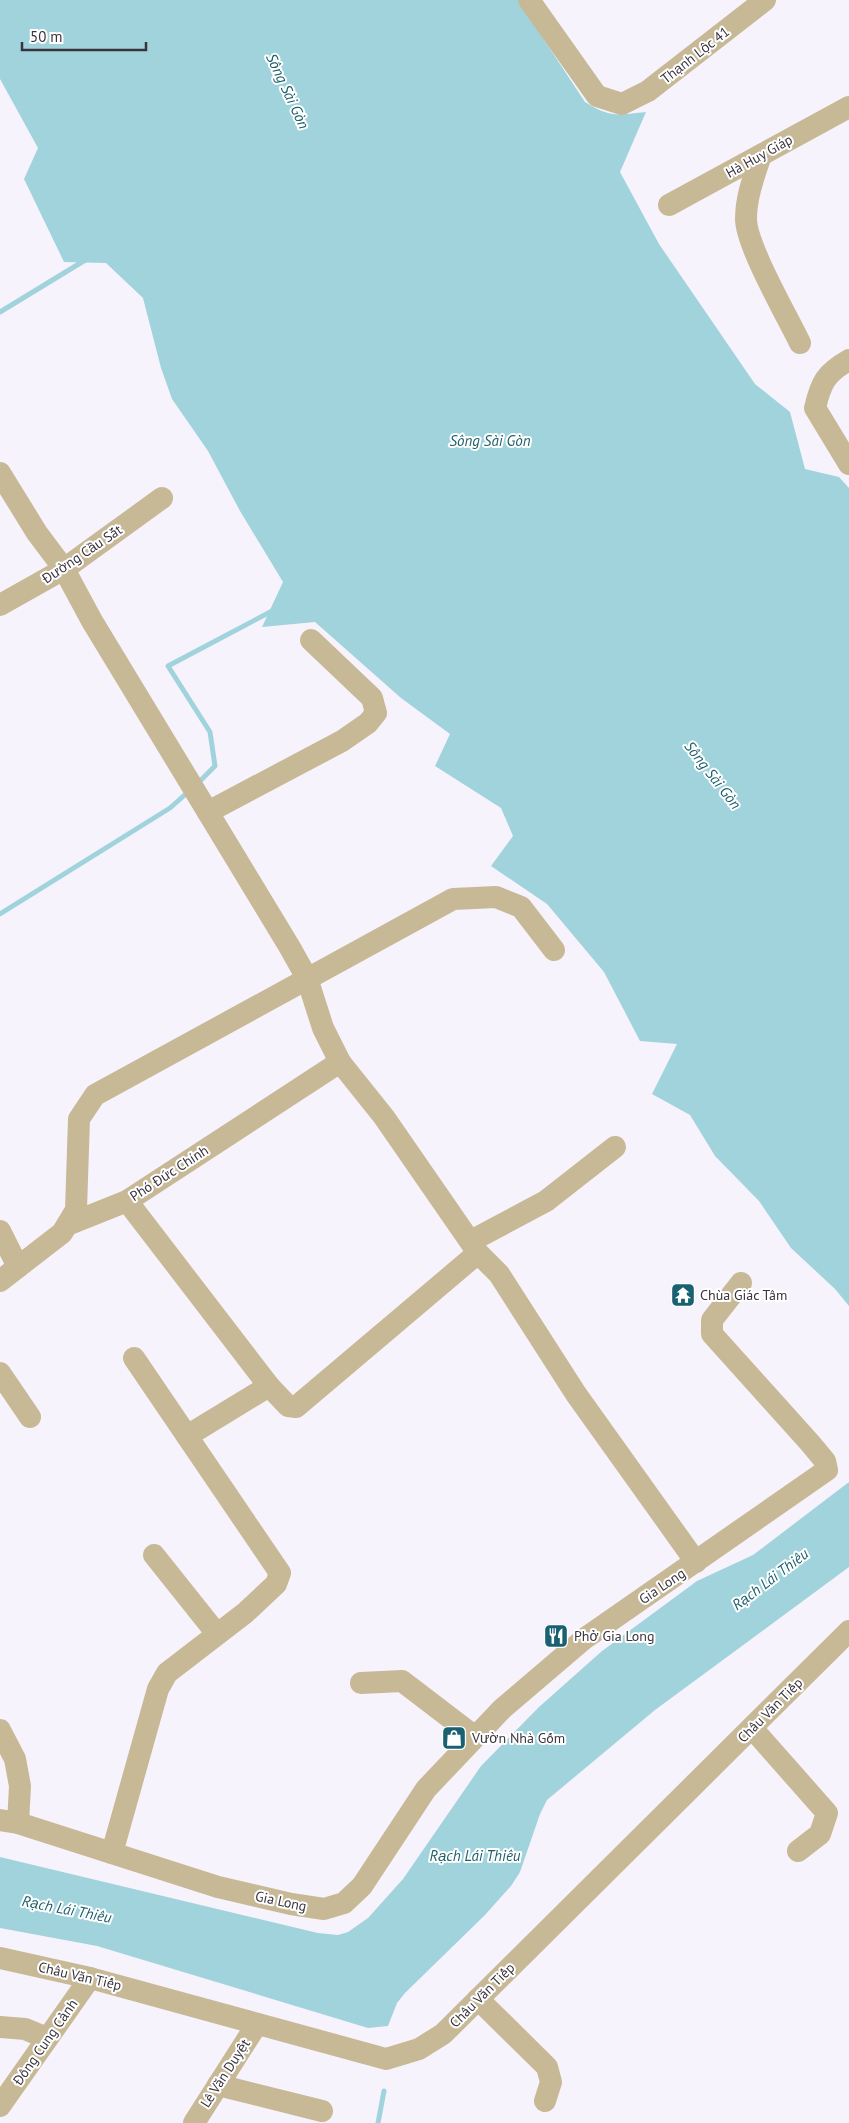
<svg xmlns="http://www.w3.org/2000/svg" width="849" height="2123" font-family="'PT Sans',sans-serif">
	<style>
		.water { fill: #a1d3dd }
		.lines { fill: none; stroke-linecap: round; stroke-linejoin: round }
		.stream { stroke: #a1d3dd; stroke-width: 5 }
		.minor { stroke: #c8b996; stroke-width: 22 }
		.labels { text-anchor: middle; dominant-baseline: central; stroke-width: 4; stroke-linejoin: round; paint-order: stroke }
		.street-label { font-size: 14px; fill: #39343e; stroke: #fff }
		.poi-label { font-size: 14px; fill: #39343e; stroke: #fff; text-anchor: start }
		.water-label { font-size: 15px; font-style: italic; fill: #1d5f6a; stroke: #fff }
	</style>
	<rect width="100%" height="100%" fill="#f7f3fd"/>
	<g class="water">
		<path d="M0,0H518L585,102C611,118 616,115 646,112L620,172L659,244L755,384L790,412L805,469L839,477L849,488V1306L835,1289L791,1248L759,1201L715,1156L690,1115L652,1094L677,1044L640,1041L604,972L547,904L491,866L513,836L501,808L435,766L450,734L401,698L315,622L262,627L283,582L240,511L208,451L172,399L161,368L143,298L106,263L64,262L24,179L38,148L0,79Z"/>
		<polygon points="849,1482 849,1567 655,1710 547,1800 540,1814 520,1872 511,1886 485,1915 405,1993 397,2003 388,2026 368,2028 97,1946 0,1928 0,1857 318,1933 338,1935 348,1932 368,1918 403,1879 481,1766 539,1707 602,1651 697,1581 753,1555"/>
	</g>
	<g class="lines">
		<g class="stream">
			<polyline points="0,312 87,259"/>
			<polyline points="198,783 215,766 210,732 168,666 272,611"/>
			<polyline points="0,914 170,808 188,792"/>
			<polyline points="378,2123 384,2091"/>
		</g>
		<g class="minor">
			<polyline points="529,0 597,96 622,104 648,91 765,0"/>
			<path d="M761,155C754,176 746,197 746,219C746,245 787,316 800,343"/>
			<polyline points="669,205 849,107"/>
			<path d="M849,360C826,373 821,382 815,408L849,464"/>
			<polyline points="0,473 37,533 64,569 92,621 289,946 307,978 323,1028 340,1062 384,1117 478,1253 499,1274 576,1394 696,1562"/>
			<polyline points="0,605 64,569 162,498"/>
			<polyline points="208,812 342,741 368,723 376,713 372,698 311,640"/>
			<polyline points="127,1201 269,1386 288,1406 296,1407 478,1253"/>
			<polyline points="67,1225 76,1210 79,1119 95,1095 453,899 496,897 521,907 554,950"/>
			<polyline points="0,1231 18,1267"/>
			<polyline points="471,1241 546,1201 615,1147"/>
			<polyline points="0,1281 62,1233 67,1225 127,1201 340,1062"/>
			<polyline points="0,1373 30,1417"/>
			<polyline points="187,1436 269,1386"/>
			<polyline points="154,1555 217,1634"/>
			<polyline points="361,1683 402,1681 474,1736"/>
			<polyline points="752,1728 827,1813 820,1834 798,1851"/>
			<polyline points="0,1730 15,1759 20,1786 18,1823"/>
			<polyline points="0,1820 18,1823 218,1887 291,1904 324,1909 344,1903 362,1886 426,1789 502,1709 584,1639 827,1470 825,1461 810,1443 712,1334 712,1320 741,1283"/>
			<polyline points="112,1853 158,1689 167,1673 245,1613 276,1584 280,1573 134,1358"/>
			<polyline points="0,1958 90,1978 386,2059 419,2049 443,2034 849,1631"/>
			<polyline points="478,1999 547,2067 551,2082 545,2101"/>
			<polyline points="0,2027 25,2029 47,2038"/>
			<polyline points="218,2085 322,2111"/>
			<polyline points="0,2106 90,1978"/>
			<polyline points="194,2123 257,2024"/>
		</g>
	</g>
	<defs>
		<symbol id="temple-square" viewBox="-11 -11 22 22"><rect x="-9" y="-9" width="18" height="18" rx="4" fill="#196171" stroke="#fff"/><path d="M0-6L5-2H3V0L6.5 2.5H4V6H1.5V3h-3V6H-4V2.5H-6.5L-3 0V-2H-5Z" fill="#fff"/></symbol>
		<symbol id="restaurant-square" viewBox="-11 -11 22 22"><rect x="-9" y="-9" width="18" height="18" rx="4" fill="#196171" stroke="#fff"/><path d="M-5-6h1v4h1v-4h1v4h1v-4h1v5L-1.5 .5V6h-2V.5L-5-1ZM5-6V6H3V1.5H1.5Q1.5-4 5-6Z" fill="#fff"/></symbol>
		<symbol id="shop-square" viewBox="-11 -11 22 22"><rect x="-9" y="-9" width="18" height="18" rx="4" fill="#196171" stroke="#fff"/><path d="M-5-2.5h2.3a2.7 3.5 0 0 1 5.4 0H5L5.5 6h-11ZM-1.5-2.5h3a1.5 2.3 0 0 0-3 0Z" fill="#fff"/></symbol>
	</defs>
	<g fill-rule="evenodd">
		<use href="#temple-square" x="669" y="1281" width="28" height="28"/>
		<use href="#restaurant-square" x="542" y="1622" width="28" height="28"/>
		<use href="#shop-square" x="440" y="1724" width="28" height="28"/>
	</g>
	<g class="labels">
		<g class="street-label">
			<text transform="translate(695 55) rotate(-38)">Thạnh Lộc 41</text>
			<text transform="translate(759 156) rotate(-29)">Hà Huy Giáp</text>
			<text transform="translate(82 554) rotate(-34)">Đường Cầu Sắt</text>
			<text transform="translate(169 1173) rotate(-33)">Phó Đức Chính</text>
			<text transform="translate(662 1586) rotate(-34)">Gia Long</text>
			<text transform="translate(770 1710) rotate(-45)">Châu Văn Tiếp</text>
			<text transform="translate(281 1901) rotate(12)">Gia Long</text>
			<text transform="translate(80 1976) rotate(13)">Châu Văn Tiếp</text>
			<text transform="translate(482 1995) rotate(-45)">Châu Văn Tiếp</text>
			<text transform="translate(45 2042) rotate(-55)">Đông Cung Cảnh</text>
			<text transform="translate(225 2073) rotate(-57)">Lê Văn Duyệt</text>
		</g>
		<g class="poi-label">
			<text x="700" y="1295">Chùa Giác Tâm</text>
			<text x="574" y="1636">Phở Gia Long</text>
			<text x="472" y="1738">Vườn Nhà Gốm</text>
		</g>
		<g class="water-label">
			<text transform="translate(288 91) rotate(65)">Sông Sài Gòn</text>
			<text x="490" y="440">Sông Sài Gòn</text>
			<text transform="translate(713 775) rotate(52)">Sông Sài Gòn</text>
			<text transform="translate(770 1579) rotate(-37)">Rạch Lái Thiêu</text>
			<text x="475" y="1855">Rạch Lái Thiêu</text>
			<text transform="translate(67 1909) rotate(11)">Rạch Lái Thiêu</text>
		</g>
	</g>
	<path d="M22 42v8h124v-8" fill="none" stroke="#39343e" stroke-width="2.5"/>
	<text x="30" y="42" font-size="15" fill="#39343e" stroke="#ffffff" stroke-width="4" paint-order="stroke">50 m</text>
</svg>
